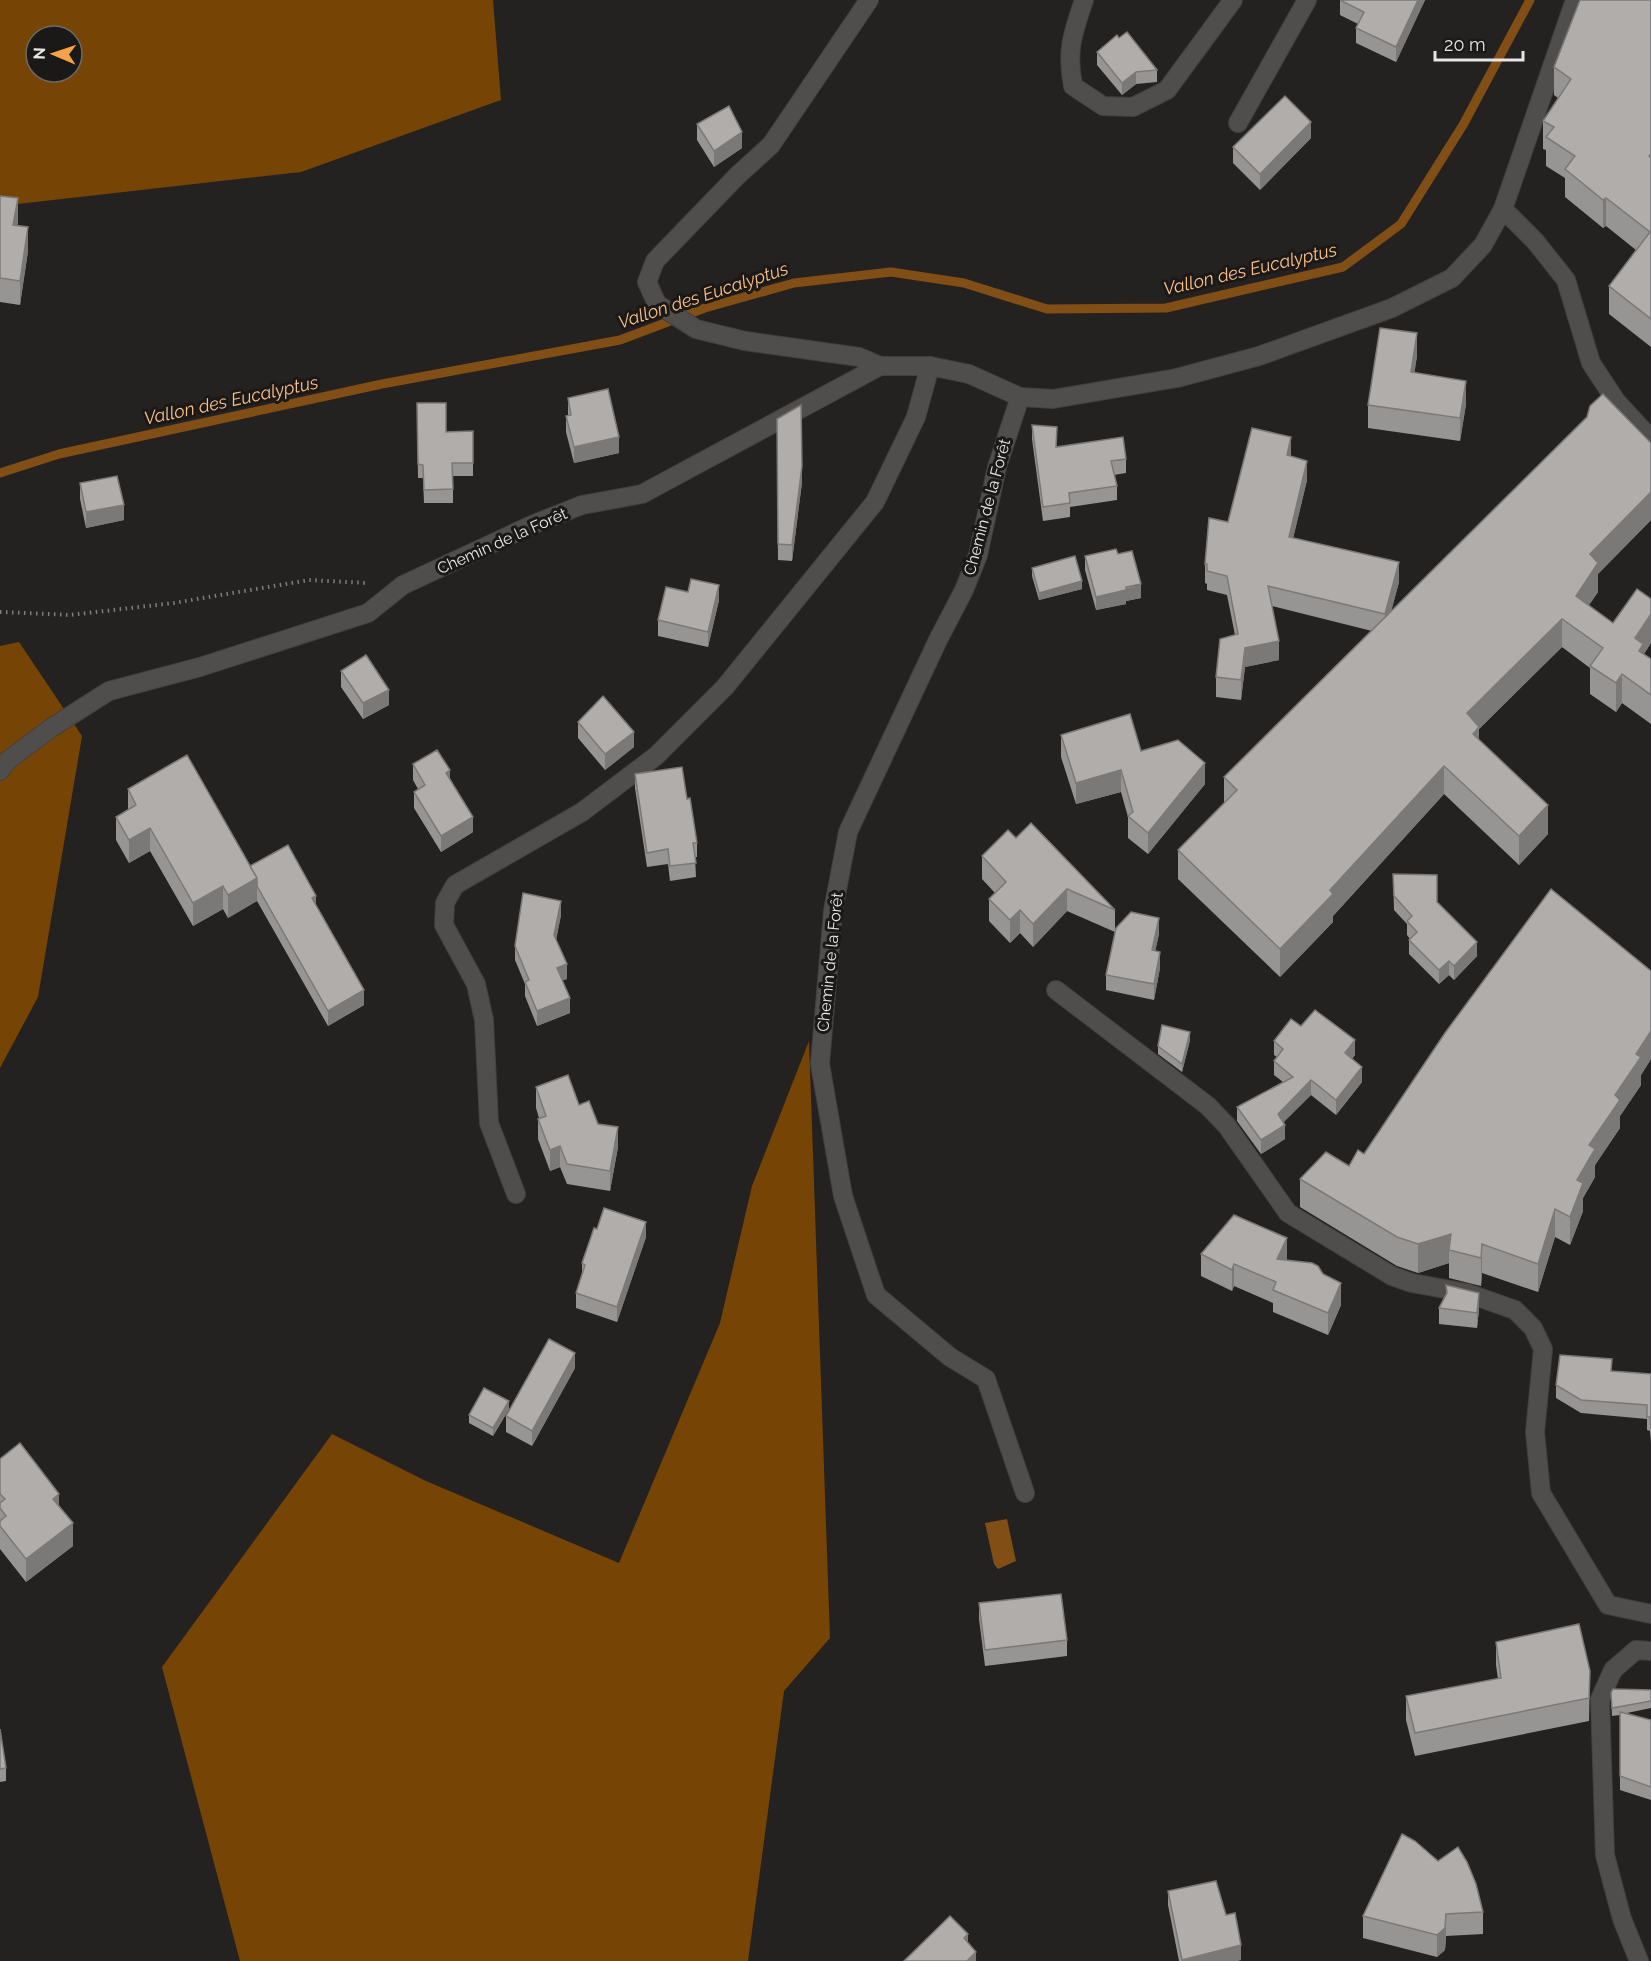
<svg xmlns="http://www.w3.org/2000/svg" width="1651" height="1961" font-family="Raleway,sans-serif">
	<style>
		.forest { fill: #764404; fill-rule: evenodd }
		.water { fill: #814e15 }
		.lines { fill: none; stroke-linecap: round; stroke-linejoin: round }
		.stream { stroke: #814e15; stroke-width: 9 }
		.minor-casing { stroke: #42403f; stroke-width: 20 }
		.path { stroke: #7f7d7c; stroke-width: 4; stroke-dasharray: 1.5 4.5; stroke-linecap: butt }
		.minor { stroke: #504e4c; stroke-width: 18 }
		.wall { fill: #979593 }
		.shaded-wall { fill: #7b7978 }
		.building { fill: #b0adab; stroke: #7b7978; stroke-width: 1.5 }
		.labels { text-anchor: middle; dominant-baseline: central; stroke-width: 6; stroke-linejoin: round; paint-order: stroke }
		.street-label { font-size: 16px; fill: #e8e6e5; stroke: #1b1917 }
		.water-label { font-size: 18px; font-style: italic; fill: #fcbe85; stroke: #1b1917 }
	</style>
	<rect width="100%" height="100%" fill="#242221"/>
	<g class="forest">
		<path d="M0,0H493L501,100L301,172L0,206ZM36,36H72V72H36Z"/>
		<polygon points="19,642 82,736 38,997 0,1068 0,646"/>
		<polygon points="809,1041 830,1638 784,1691 748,1961 240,1961 162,1667 332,1434 426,1481 619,1563 720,1323 752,1186"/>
	</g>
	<polygon class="water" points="1007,1519 1016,1561 998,1569 994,1564 985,1523"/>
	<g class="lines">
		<polyline class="stream" points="0,473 59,454 382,384 620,340 705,308 794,283 891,272 964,283 1047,309 1166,308 1343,267 1401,224 1463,125 1530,0"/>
		<defs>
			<g id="minor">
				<polyline points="869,0 771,145 737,176 655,261 647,282 657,304 696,329 745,341 859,357 880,366"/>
				<path d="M1084,0C1073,33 1066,50 1073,86L1103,106L1133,107L1167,90L1233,0"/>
				<polyline points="1575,0 1503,209 1535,241 1566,280 1591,363 1616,401 1651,439"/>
				<polyline points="1238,123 1307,0"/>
				<polyline points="1020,397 997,467 978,555 964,590 938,640 848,832 833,911 820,1064 843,1196 876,1295 950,1357 986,1379 1025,1493"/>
				<polyline points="0,771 7,761 51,728 109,691 200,667 368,613 403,585 534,524 582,505 642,494 880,366 930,366 969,374 1020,397 1053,399 1177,378 1259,356 1392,308 1452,278 1483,245 1503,209"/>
				<polyline points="1056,990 1208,1106 1227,1126 1288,1213 1392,1276 1412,1283 1467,1293 1515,1310 1533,1328 1543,1349 1535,1432 1541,1493 1608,1605 1651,1614"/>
				<polyline points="516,1194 489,1123 484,1020 476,984 444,925 445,903 455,885 582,812 656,756 725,687 875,502 916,417 930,366"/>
				<polyline points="1639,1961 1622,1919 1605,1855 1600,1699 1613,1670 1636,1650 1651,1651"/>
			</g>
		</defs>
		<use href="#minor" class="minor-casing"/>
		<polyline class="path" points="0,612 70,615 174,603 309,580 366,583"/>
		<use href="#minor" class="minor"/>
	</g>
	<g class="wall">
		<polygon points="1340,0 1425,0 1396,62 1356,43 1356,28 1358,24 1340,15"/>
		<polygon points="1651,0 1651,347 1609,314 1609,286 1636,250 1606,226 1603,228 1565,197 1565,178 1546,166 1546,150 1543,149 1543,121 1558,98 1554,95 1554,67"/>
		<polygon points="1119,38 1157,70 1157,82 1136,84 1122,95 1097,65 1097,52"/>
		<polygon points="697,124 742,148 714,167 697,140"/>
		<polygon points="1311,138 1260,190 1233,163 1233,147"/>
		<polygon points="0,196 18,222 17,225 28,251 20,305 0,302"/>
		<polygon points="1417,356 1414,373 1466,404 1460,441 1368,428 1368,405"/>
		<polygon points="568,398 619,453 574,463 566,432 566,416 568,416"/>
		<polygon points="417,403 446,432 473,431 473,476 453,476 453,503 424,503 423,478 418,478"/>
		<polygon points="777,419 802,482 792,561 778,560"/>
		<polygon points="1032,425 1057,446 1126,459 1126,473 1114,475 1117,486 1117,500 1070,507 1070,517 1043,521 1032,439"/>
		<polygon points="1651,443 1651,520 1598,574 1598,592 1589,605 1613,623 1651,599 1651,643 1644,654 1651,659 1651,724 1622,703 1616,712 1590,694 1590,668 1562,647 1479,729 1479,740 1548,834 1519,865 1444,794 1333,916 1333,922 1280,977 1178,879 1178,850 1224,803 1224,777 1372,631 1272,606 1279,660 1245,667 1241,700 1216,697 1216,677 1235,635 1227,595 1207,590 1207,584 1205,583 1205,564 1228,522 1291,457 1307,480 1293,538 1399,582 1391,612"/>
		<polygon points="80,483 124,520 86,528 80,499"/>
		<polygon points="1118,554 1141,598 1126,601 1126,604 1096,610 1085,570 1085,556"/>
		<polygon points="1032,568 1082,589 1039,600 1032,576"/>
		<polygon points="719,600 708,647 658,636 658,620"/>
		<polygon points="341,671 389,705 363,719 341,687"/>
		<polygon points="578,722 634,747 605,770 578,738"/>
		<polygon points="1061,735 1141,751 1205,784 1148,854 1128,838 1128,817 1121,792 1076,804 1061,757"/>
		<polygon points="413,764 450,779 473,832 441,852 414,808 414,792 418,789 413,780"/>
		<polygon points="635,774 687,799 697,843 697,857 695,857 696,877 670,881 668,864 647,867 635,788"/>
		<polygon points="128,789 316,906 364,1005 328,1026 257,901 228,918 223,909 193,926 150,851 129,863 116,840 116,817 128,810"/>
		<polygon points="1016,838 1115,910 1115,931 1159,934 1155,951 1160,968 1154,1000 1106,990 1106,975 1115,932 1067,911 1033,947 1020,933 1010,943 989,921 989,899 995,893 982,879 982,856"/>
		<polygon points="1393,874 1437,902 1477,956 1454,980 1449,975 1439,984 1409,954 1409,940 1410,939 1407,935 1407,924 1394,910"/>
		<polygon points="561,915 556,940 567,979 562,980 570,1013 537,1026 525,996 525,984 515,960 515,946"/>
		<polygon points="1651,971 1651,1059 1641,1075 1641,1085 1620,1116 1620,1128 1595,1165 1595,1177 1583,1198 1583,1211 1570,1245 1555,1237 1538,1292 1482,1273 1481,1286 1449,1278 1449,1263 1418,1273 1397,1266 1300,1207 1300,1179 1349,1166 1364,1154"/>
		<polygon points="1301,1026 1355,1055 1352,1059 1362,1082 1336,1115 1311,1095 1283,1122 1285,1139 1261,1154 1237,1121 1237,1107 1283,1082 1274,1075 1274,1061 1277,1057 1274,1055 1274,1041"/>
		<polygon points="1190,1040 1182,1072 1158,1054 1158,1046"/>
		<polygon points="536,1087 579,1105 598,1124 618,1147 610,1191 567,1184 560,1167 550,1171 538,1139 538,1119 539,1118 536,1108"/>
		<polygon points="597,1229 646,1237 617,1322 576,1308 576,1293 582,1273 582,1263"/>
		<polygon points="1201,1254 1287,1260 1341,1305 1328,1335 1273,1312 1273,1303 1234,1286 1232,1291 1201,1276"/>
		<polygon points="1446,1285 1479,1309 1477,1328 1439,1324 1439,1308 1446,1294"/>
		<polygon points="575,1368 532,1446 506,1432 506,1416"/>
		<polygon points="1612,1371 1651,1374 1651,1443 1650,1431 1647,1430 1647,1419 1581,1413 1556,1398 1556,1385"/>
		<polygon points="509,1409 493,1436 469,1423 469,1415"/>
		<polygon points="0,1459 59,1507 73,1546 26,1582 0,1549"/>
		<polygon points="979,1603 1067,1640 1067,1656 985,1666 979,1619"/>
		<polygon points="1496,1642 1590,1671 1589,1721 1415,1756 1406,1720 1406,1696 1498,1679 1496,1665"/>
		<polygon points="1651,1690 1651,1708 1627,1713 1651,1720 1651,1800 1620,1790 1620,1715 1612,1716 1611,1693"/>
		<polygon points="0,1729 6,1768 6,1781 0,1782"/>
		<polygon points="1168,1891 1226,1915 1241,1960 1236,1961 1179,1961 1168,1905"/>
		<polygon points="1483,1912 1483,1934 1446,1936 1445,1950 1437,1957 1363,1938 1363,1916"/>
	</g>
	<g class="shaded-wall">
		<polygon points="1418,0 1425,0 1396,62 1396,47"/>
		<polygon points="1136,72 1136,84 1122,95 1122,83"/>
		<polygon points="1311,122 1311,138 1260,190 1260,174"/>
		<polygon points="742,132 742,148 714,167 714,151"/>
		<polygon points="18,198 18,222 13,248 13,225"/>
		<polygon points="1606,198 1606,226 1603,228 1603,200"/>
		<polygon points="28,227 28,251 20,305 20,281"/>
		<polygon points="1417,333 1417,356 1411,396 1411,372"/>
		<polygon points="1466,381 1466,404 1460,441 1460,418"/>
		<polygon points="619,437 619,453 574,463 574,447"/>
		<polygon points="1291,437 1291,457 1287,455"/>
		<polygon points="1307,461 1307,480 1289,556 1289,537"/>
		<polygon points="802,466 802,482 792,561 792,545"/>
		<polygon points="1651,492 1651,520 1598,574 1598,592 1576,624 1576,596 1590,554"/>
		<polygon points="124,505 124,520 86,528 86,512"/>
		<polygon points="1399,562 1399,582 1385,634 1385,614"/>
		<polygon points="1082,581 1082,589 1039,600 1039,593"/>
		<polygon points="1141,584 1141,598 1126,601 1126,604 1096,610 1096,597"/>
		<polygon points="719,585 719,600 708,647 708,632"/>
		<polygon points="1651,614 1651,643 1643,655 1643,673 1635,638"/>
		<polygon points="1562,619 1562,647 1479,729 1479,756 1467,713"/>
		<polygon points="1279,641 1279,660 1245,667 1241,700 1241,680 1245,648"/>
		<polygon points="1622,674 1622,703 1616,712 1616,683"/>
		<polygon points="389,690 389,705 363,719 363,703"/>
		<polygon points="634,732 634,747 605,770 605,754"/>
		<polygon points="1205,763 1205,784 1148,854 1148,833"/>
		<polygon points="1444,766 1444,794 1333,916 1333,922 1280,977 1280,949 1330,890"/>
		<polygon points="450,770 450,786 446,773"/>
		<polygon points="1121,770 1121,792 1076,804 1076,783"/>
		<polygon points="1548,805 1548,834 1519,865 1519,836"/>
		<polygon points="473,817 473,832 441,852 441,836"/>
		<polygon points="150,828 150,851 129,863 129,840"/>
		<polygon points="257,878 257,901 228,918 228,895"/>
		<polygon points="223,886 223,909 193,926 193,903"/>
		<polygon points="1067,889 1067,911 1033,947 1033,924"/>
		<polygon points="316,896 316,911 312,898"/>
		<polygon points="561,901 561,915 554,949 554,935"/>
		<polygon points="1020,910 1020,933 1010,943 1010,920"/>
		<polygon points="1159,918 1159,934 1152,966 1152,950"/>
		<polygon points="1477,942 1477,956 1454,980 1454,966"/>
		<polygon points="1160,952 1160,968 1154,1000 1154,984"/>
		<polygon points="1449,961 1449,975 1439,984 1439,970"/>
		<polygon points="567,964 567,979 557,982 557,968"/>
		<polygon points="364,990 364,1005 328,1026 328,1011"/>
		<polygon points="570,998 570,1013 537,1026 537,1011"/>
		<polygon points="1651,1031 1651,1059 1641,1075 1641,1085 1620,1116 1620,1128 1595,1165 1595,1177 1583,1198 1583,1211 1570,1245 1570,1217 1577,1180 1589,1145 1636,1054"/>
		<polygon points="1190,1032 1190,1040 1182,1072 1182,1064"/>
		<polygon points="1355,1040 1355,1055 1345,1067 1345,1053"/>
		<polygon points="1362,1067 1362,1082 1336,1115 1336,1100"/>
		<polygon points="1311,1080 1311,1095 1278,1128 1278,1114"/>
		<polygon points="1285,1125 1285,1139 1261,1154 1261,1140"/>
		<polygon points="618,1127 618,1147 610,1191 610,1171"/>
		<polygon points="560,1146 560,1167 550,1171 550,1150"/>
		<polygon points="1555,1209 1555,1237 1538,1292 1538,1264"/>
		<polygon points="646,1222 646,1237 617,1322 617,1307"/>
		<polygon points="1451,1234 1449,1250 1449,1263 1418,1273 1418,1244"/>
		<polygon points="1287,1238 1287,1260 1277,1259"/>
		<polygon points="1482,1244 1482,1273 1481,1286 1481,1258"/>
		<polygon points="1234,1264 1234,1286 1232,1291 1232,1270"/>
		<polygon points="1341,1283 1341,1305 1328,1335 1328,1313"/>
		<polygon points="1479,1293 1479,1309 1477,1328 1477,1313"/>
		<polygon points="575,1353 575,1368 532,1446 532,1431"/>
		<polygon points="509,1401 509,1409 493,1436 493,1428"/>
		<polygon points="59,1494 59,1517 53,1499"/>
		<polygon points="73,1523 73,1546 26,1582 26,1559"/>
		<polygon points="1446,1914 1446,1936 1445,1950 1437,1957 1437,1935"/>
		<polygon points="968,1934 968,1956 964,1938"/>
		<polygon points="1241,1945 1241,1960 1236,1961 1182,1961 1182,1960"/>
		<polygon points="976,1952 976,1961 967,1961"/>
	</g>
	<g class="building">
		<polygon points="1340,0 1418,0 1396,47 1356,28 1364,12"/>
		<polygon points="1580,0 1651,0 1651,154 1649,156 1651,158 1651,319 1609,286 1650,232 1606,198 1603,200 1565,169 1575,156 1546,137 1554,127 1543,121 1571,79 1554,67"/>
		<polygon points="1127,32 1157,70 1136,72 1122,83 1097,52 1117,35 1119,38"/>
		<polygon points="1285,96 1311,122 1260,174 1233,147"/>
		<polygon points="729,106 742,132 714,151 697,124"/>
		<polygon points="0,196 18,198 13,225 28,227 20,281 0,278"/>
		<polygon points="1380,328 1417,333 1411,372 1466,381 1460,418 1368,405"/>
		<polygon points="608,389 619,437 574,447 566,416 571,415 568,398"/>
		<polygon points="1603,394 1651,443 1651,492 1590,554 1598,563 1576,596 1613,623 1637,589 1651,599 1651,614 1635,638 1643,644 1639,651 1651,659 1651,695 1622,674 1616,683 1590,666 1603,648 1562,619 1467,713 1479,727 1473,734 1548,805 1519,836 1444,766 1330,890 1333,894 1280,949 1178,850 1237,790 1224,777 1587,417 1590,406"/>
		<polygon points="417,403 446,403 446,432 473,431 473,463 452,463 453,489 424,490 423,465 418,464"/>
		<polygon points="801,405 802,466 792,545 778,544 777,419"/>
		<polygon points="1032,425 1057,427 1056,447 1123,437 1126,459 1111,461 1117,486 1069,493 1070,503 1043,507"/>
		<polygon points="1252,428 1291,437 1287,455 1307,461 1289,537 1399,562 1385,614 1268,586 1279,641 1245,648 1241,680 1216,677 1220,639 1238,634 1227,576 1207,571 1207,564 1205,564 1209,518 1228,522"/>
		<polygon points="117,476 124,505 86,512 80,483"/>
		<polygon points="1116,549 1118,554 1132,551 1141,584 1126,587 1126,590 1096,597 1085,556"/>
		<polygon points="1075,556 1082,581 1039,593 1032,568"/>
		<polygon points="691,579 719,585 708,632 658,620 666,587 688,592"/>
		<polygon points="366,655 389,690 363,703 341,671"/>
		<polygon points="603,696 634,732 605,754 578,722"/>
		<polygon points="1130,714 1141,751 1178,740 1205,763 1148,833 1128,816 1133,812 1121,770 1076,783 1061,735"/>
		<polygon points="437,750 450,770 446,773 473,817 441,836 414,792 425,785 413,764"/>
		<polygon points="187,755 257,878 228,895 223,886 193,903 150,828 129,840 116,817 136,805 128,789"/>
		<polygon points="682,767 687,799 690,798 697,843 693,843 696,863 670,866 668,849 647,853 635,774"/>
		<polygon points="1031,823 1115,910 1067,889 1033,924 1020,910 1010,920 989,899 1006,882 982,856 1008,830 1016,838"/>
		<polygon points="288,845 316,896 312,898 364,990 328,1011 257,886 257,878 250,866"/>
		<polygon points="1393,874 1437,875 1437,902 1477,942 1454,966 1449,961 1439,970 1409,940 1417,932 1407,921 1412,916 1394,896"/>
		<polygon points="1551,889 1651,971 1651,1031 1636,1054 1641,1057 1615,1095 1620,1100 1589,1145 1595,1149 1577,1180 1583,1183 1570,1217 1555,1209 1538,1264 1482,1244 1481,1258 1449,1250 1451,1234 1418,1244 1397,1237 1300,1179 1326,1152 1349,1166 1358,1150 1364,1154 1445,1033"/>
		<polygon points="523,893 561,901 554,935 567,964 557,968 570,998 537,1011 525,982 529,980 515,946"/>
		<polygon points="1131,912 1159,918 1152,950 1160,952 1154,984 1106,975 1116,928"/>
		<polygon points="1315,1010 1355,1040 1345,1053 1362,1067 1336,1100 1311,1080 1278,1114 1285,1125 1261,1140 1237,1107 1293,1077 1274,1061 1283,1049 1274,1041 1291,1019 1301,1026"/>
		<polygon points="1162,1025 1190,1032 1182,1064 1158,1046"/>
		<polygon points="568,1075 579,1105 589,1101 598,1124 618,1127 610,1171 567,1164 560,1146 550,1150 538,1119 546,1116 536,1087"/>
		<polygon points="604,1208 646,1222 617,1307 576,1293 585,1265 582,1263 591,1237 594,1228 597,1229"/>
		<polygon points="1234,1215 1287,1238 1277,1259 1312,1263 1318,1266 1323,1274 1341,1283 1328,1313 1273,1290 1276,1282 1234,1264 1232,1270 1201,1254"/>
		<polygon points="1446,1285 1479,1293 1477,1313 1439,1308 1447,1293"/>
		<polygon points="549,1339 575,1353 532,1431 506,1416"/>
		<polygon points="1560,1355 1612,1359 1611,1371 1651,1374 1651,1429 1650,1417 1647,1417 1647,1405 1581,1400 1556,1385"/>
		<polygon points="484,1388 509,1401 493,1428 469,1415"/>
		<polygon points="20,1443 59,1494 53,1499 73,1523 26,1559 0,1526 0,1521 6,1516 0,1508 0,1503 5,1499 0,1494 0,1459"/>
		<polygon points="1061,1594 1067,1640 985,1650 979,1603"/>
		<polygon points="1579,1624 1590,1671 1589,1698 1415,1733 1406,1696 1501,1678 1496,1642"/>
		<polygon points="1613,1689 1651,1690 1651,1701 1612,1708 1611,1693"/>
		<polygon points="1620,1712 1651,1720 1651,1787 1620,1776"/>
		<polygon points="0,1729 6,1768 0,1769"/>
		<polygon points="1402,1834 1415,1841 1438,1861 1458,1847 1467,1862 1476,1884 1483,1912 1446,1914 1445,1928 1437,1935 1363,1916"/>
		<polygon points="1216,1881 1226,1915 1235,1913 1241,1945 1182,1960 1168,1891"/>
		<polygon points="950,1916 968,1934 964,1938 976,1952 967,1961 904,1961"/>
	</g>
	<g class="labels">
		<g class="street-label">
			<text transform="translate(987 507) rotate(-75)">Chemin de la Forêt</text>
			<text transform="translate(502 541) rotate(-24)">Chemin de la Forêt</text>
			<text transform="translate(830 962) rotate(-84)">Chemin de la Forêt</text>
		</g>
		<g class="water-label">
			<text transform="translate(1250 269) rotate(-13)">Vallon des Eucalyptus</text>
			<text transform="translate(703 295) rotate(-18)">Vallon des Eucalyptus</text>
			<text transform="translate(231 400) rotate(-12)">Vallon des Eucalyptus</text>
		</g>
	</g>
	<g transform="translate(54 54) rotate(272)"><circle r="28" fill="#1b1917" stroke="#6d6b69" stroke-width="1.5"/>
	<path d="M0-4.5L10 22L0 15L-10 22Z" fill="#f7a149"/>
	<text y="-9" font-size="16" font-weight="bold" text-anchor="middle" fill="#e8e6e5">N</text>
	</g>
	<path d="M1435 51v9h88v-9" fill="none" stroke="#e8e6e5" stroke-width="3"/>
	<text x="1444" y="51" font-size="18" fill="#e8e6e5" stroke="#1b1917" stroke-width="4.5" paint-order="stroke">20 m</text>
</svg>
